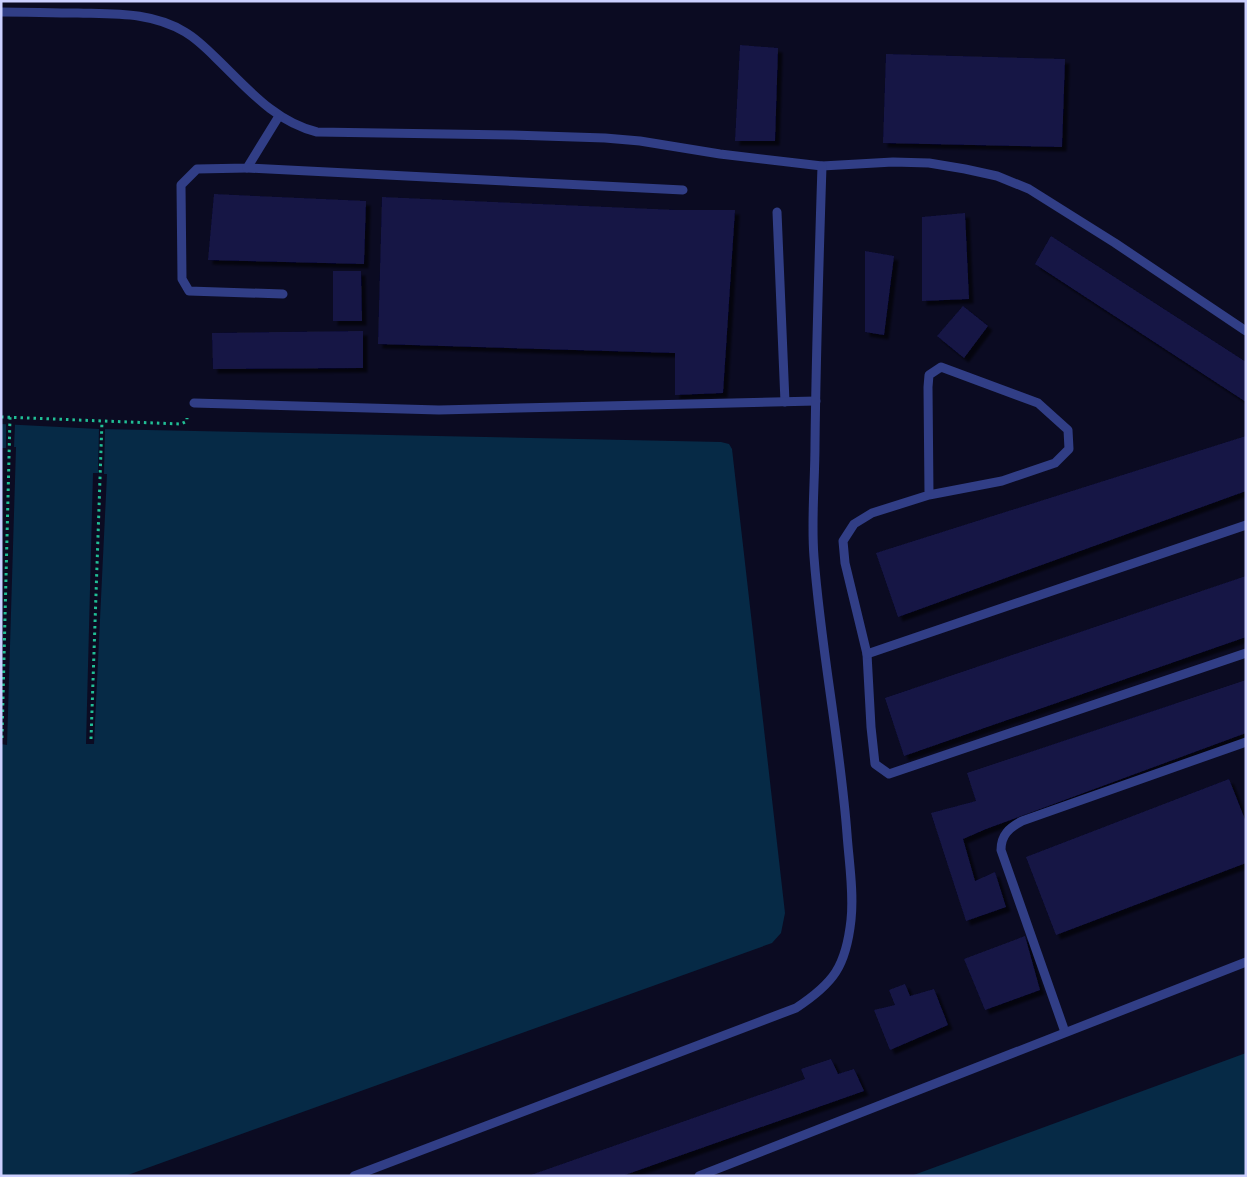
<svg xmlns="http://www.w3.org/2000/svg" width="1247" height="1177" font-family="Quicksand,sans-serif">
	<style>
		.water { fill: #062a46 }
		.pier { fill: #0b0b22 }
		.building { fill: #151545; filter: url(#shadow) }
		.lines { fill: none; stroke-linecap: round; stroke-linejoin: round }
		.path { stroke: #21be95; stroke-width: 3; stroke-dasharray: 2.5 4; stroke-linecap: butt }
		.service { stroke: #313e86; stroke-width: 9 }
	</style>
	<defs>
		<filter id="shadow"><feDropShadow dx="4.5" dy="4.5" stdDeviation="1" flood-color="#0009"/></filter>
	</defs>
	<rect width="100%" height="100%" fill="#0b0b22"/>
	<g class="water">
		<polygon points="1,424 99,429 721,442 729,444 732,449 785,913 781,933 772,943 125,1176 1,1176"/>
		<polygon points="1246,1053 1246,1176 911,1176"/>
	</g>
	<g class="pier">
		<polygon points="6,424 15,424 14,447 16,447 7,745 1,744 1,474 2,448 6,448"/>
		<polygon points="99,429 105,429 104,474 107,474 94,744 86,744 93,473 98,473"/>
	</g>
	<g class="building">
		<polygon points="740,45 778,48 775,141 735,141"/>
		<polygon points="886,54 1065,59 1062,147 883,143"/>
		<polygon points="214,194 366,201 364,264 208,260"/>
		<polygon points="382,197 676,210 735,210 723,393 675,395 675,353 378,344"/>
		<polygon points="965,213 969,299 922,301 922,217"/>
		<polygon points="1051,236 1246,362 1246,402 1035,264"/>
		<polygon points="865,251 894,256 884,335 865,332"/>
		<polygon points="333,271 361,271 362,321 333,321"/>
		<polygon points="963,306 988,326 964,358 937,336"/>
		<polygon points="363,331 363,368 213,369 212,333"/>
		<polygon points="1246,436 1246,491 898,617 876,553"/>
		<polygon points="1246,576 1246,637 904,756 885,698"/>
		<polygon points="1246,680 1246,733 986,829 963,839 975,881 995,872 1006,907 966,921 931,813 976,801 967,773"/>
		<polygon points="1229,779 1246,822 1246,863 1056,935 1026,857"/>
		<polygon points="1025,936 1040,990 985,1010 964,959"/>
		<polygon points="905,984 910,996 934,989 948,1025 890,1050 874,1010 895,1005 889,990"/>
		<polygon points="831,1059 838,1074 854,1069 864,1091 622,1176 528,1176 805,1079 801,1069"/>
	</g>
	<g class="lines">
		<g class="path">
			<polyline points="1,417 181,424 187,421 187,418"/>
			<polyline points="2,738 10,417"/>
			<polyline points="91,739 102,421"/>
		</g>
		<g class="service">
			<path d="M1,12C27,12 52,13 78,13C115,14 152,12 185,32C197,39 207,49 217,59C247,88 275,122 317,132L512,135L605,138L640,141L720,154L822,166L893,162L929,163L965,169L997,176L1029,189L1115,243L1246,331"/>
			<polyline points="279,116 247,168 197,169 181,185 182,279 189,291 283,294"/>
			<polyline points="247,168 683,190"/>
			<polyline points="777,212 785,402"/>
			<polyline points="194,403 439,410 816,401"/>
			<polyline points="929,495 928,387 929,375 941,367 1038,403 1068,430 1069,449 1055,463 1002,481 929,495 872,513 854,524 843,541 845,563 867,654 871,727 875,764 889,774 1246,653"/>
			<polyline points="867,654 1246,525"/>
			<path d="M1065,1032L1001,850C1001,835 1009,828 1022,821L1246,742"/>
			<path d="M354,1176L796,1008C834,983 846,966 851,920C854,892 849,862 847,834C840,741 821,650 814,557C811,520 815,482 815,444C816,352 819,259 822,166"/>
			<polyline points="699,1176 1246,962"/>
		</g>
	</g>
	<rect width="1247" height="1177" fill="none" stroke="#ccd0ff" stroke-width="5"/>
</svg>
